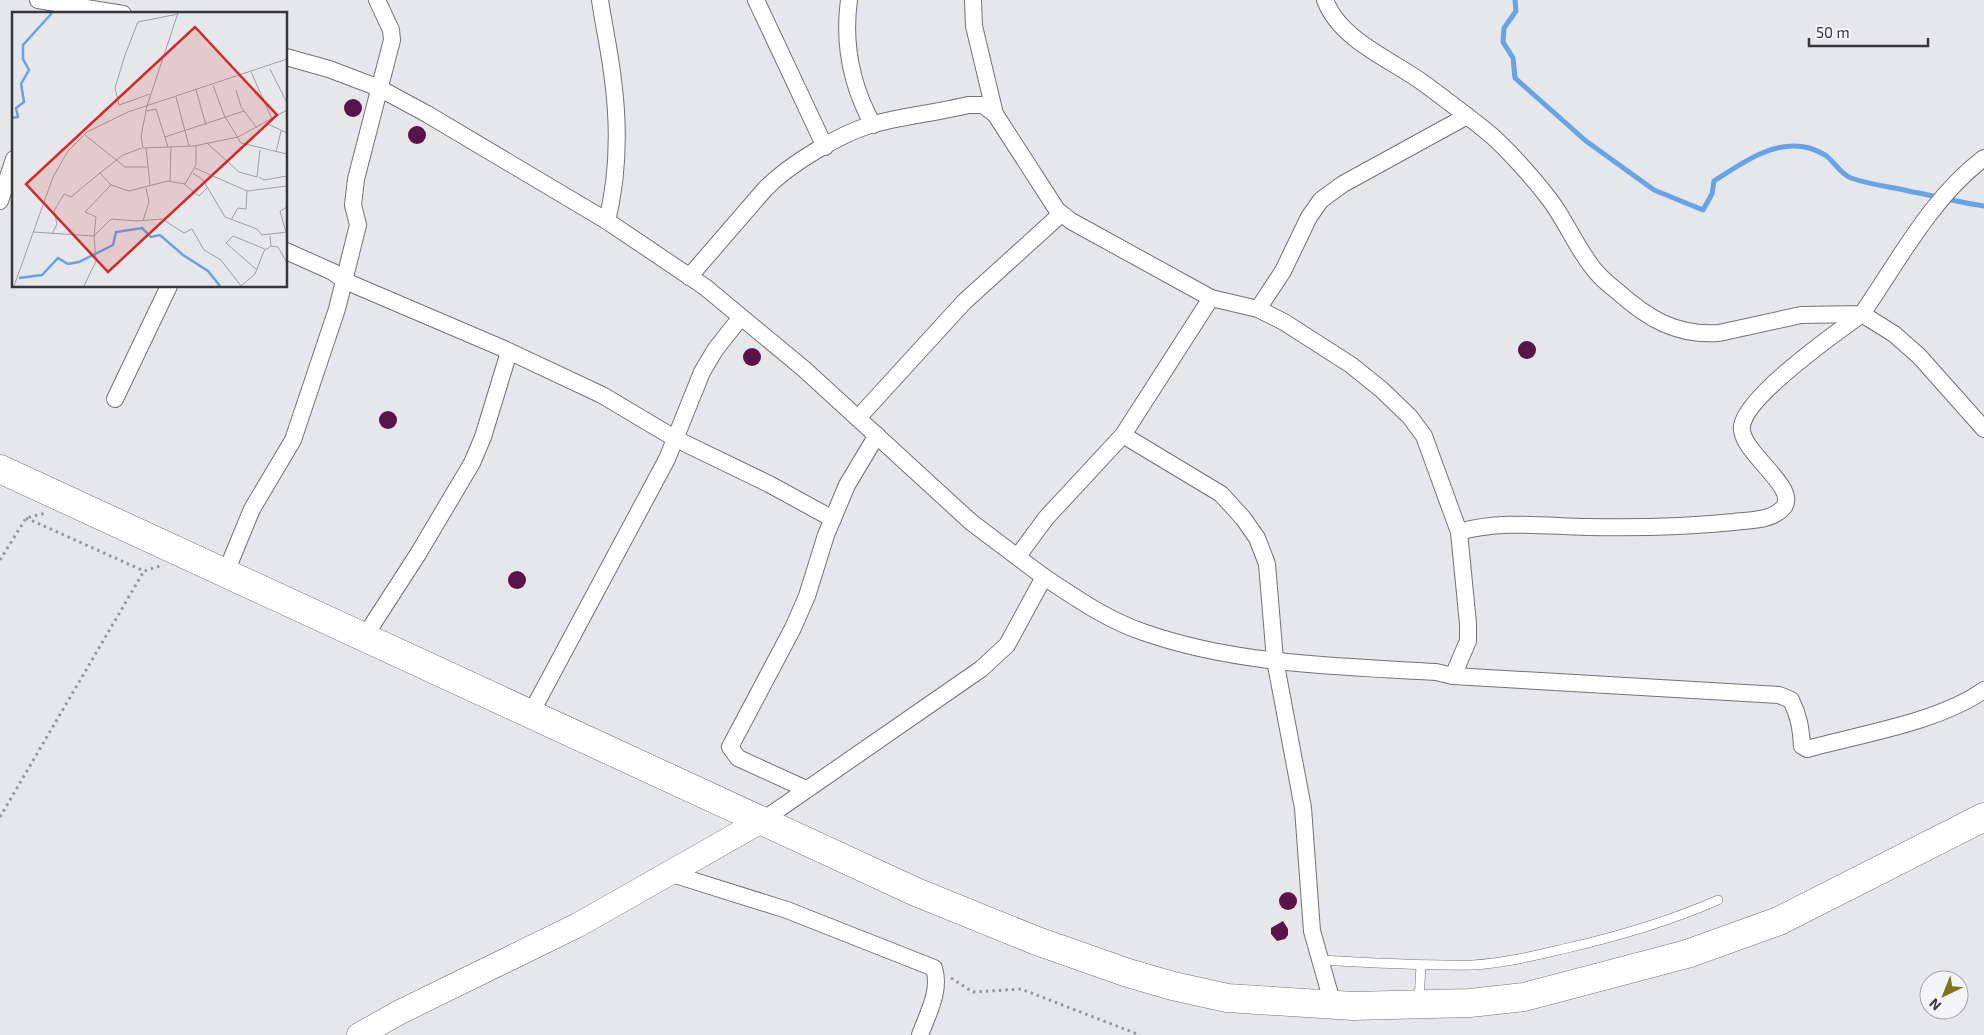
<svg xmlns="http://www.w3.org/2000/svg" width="1984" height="1035" font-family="'Exo 2',sans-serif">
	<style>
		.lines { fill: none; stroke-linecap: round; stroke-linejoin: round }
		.stream { stroke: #66a3e7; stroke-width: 5 }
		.building { fill: #591348 }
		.lane-casing { stroke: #737376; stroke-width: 10 }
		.street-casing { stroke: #737376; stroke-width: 18 }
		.secondary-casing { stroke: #737376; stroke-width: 25 }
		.highway-casing { stroke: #737376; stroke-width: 29 }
		.path { stroke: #969799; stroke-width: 3; stroke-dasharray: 2.5 4; stroke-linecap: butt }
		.lane { stroke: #fff; stroke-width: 9 }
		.street { stroke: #fff; stroke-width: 16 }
		.secondary { stroke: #fff; stroke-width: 24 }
		.highway { stroke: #fff; stroke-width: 28 }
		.inset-river { fill: none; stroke: #66a3e7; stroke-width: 2.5 }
		.inset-road { fill: none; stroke: #a0a0a3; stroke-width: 1 }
		.view { fill: #d62828; fill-opacity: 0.15; stroke: #d62828; stroke-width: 2.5 }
		.inset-edge { fill: none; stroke: #363638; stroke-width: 2.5 }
	</style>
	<rect width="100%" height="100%" fill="#e6e7ea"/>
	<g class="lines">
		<path class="stream" d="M1515,0L1516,11L1504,28L1503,42L1513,58L1515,78L1586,141L1654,190L1703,210L1712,194L1714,181C1747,160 1786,131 1825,155C1834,161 1840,174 1851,178C1871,185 1892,187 1913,192C1937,196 1960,203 1984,206"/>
	</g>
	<g class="building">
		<circle cx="353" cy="108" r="9"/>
		<circle cx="417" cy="135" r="9"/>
		<circle cx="1527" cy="350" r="9"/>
		<circle cx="752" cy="357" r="9"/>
		<circle cx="388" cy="420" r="9"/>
		<circle cx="517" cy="580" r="9"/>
		<circle cx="1288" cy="901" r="9"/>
		<polygon points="1283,921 1288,929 1288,935 1285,939 1277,941 1271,934 1271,928"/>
	</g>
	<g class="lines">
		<defs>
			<g id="lane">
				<path d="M1321,960C1372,963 1423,966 1473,965C1504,963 1533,956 1563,949C1616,937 1668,922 1718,900"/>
				<polyline points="1419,1002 1421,965"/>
			</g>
			<g id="street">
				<polyline points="38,0 123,14"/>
				<path d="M600,0C604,27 610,53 613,80C619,126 618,176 607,221"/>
				<polyline points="756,0 825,147"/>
				<path d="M849,0C843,44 851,85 873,125"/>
				<polyline points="973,0 974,26 995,114"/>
				<path d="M1325,0C1340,40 1390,59 1422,82C1445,99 1469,117 1491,135C1509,151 1535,180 1550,200C1565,220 1575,244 1590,264C1597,275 1607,283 1617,291C1647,318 1676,336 1719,333L1801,315L1862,314C1899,260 1932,197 1984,158"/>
				<polyline points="286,57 329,69 379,88 427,114 607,221 705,287 804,369 971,522 1044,577 1007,645 981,669 763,820"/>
				<polyline points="0,201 14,159"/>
				<polyline points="286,251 333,272 345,281 502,348 602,395 676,439 769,484 833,519"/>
				<path d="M689,277L766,188C790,164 838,135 870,125C901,116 936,113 968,105H983L995,114L1057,210L1071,221L1211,298L1258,309L1284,322L1351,365L1382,390L1410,417L1424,436L1459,532"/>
				<polyline points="1258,309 1283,271 1309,217 1321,200 1343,184 1467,116"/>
				<polyline points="115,399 169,286"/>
				<polyline points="858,418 964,302 1061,214"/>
				<polyline points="1123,435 1221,494 1243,518 1257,538 1267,564 1275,660 1303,808 1312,931 1333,1005"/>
				<polyline points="1018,556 1046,518 1123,435 1211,298"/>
				<polyline points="226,572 252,509 293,440 337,309 358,225 353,205 356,179 392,40 391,30 377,0"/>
				<path d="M1044,577C1076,598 1107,620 1143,632C1236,665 1339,666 1436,672L1453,676L1468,641V624L1459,532C1500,520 1544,526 1587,527C1636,528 1685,527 1734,522C1750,520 1771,521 1783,508C1801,488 1738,451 1742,426C1746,396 1837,332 1862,314L1894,334L1919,356L1984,429"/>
				<polyline points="365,636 418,554 472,463 483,437 509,352"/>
				<path d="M1453,676L1779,695L1791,700C1799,716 1801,729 1802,746L1807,749C1861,734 1939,722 1984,690"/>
				<polyline points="531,713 667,459 702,372 715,350 741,317"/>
				<polyline points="806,789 738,758 730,747 793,628 807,596 826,535 847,485 877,435"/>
				<path d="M669,873L787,910L934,968C941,991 928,1013 920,1035"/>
			</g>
			<polyline id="secondary" points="359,1035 400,1012 578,925 763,820"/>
			<polyline id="highway" points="0,469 916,892 1037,941 1128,973 1173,986 1227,998 1353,1006 1470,1003 1524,997 1687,954 1779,921 1984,817"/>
		</defs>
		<use href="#lane" class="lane-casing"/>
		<use href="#street" class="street-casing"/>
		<use href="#secondary" class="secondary-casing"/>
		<use href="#highway" class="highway-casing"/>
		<g class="path">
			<polyline points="26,518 144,571 160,566"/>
			<polyline points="0,560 26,518 46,513"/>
			<polyline points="0,817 144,571"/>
			<polyline points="951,978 973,992 1021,989 1140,1035"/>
		</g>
		<use href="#lane" class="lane"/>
		<use href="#street" class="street"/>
		<use href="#secondary" class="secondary"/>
		<use href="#highway" class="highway"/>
	</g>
	<g transform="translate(12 12)">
		<rect width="275" height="275" fill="#e6e7ea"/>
		<path class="inset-river" d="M0,106L6,105L4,96L12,90L9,72L17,58L11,47V33L40,1M7,266L30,263L46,246L56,252L67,250L101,233L104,220L130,216L139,225L148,223L171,243L196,259L208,274"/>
		<path class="inset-road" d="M166,1L135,94L129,124L131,136L182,134L226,125L275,98M258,57L275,91M239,60L260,107M201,73L212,103L229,131L275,142M184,78L194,113M224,78L229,95L245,116M138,82L107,93L103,76L113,43L126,10L166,2M164,85L177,134M135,99L144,97L156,135M254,111L275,121M73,123L113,155H135M153,125L232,99M196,132L227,160L245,165L248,138M134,136L138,173M264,140L269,119M183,156L235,179L275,174M181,161L191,168L213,205L245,217L250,223L275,220M247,165L252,168L275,164M158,169L159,135M172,172L187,184L196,175M99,173L117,179L156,169L173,172L184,153V134M219,208L226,196L234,197L235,179M131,209L137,190L134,176M21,220L82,224L84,205L73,200L99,173L88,161L111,143L130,136M274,220L268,199L275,195M40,222L45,212L42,199L52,182L59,185L88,161M259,234L266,235L275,251M245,258L214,231L221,224L253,237M2,274L41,165L56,139L75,120L116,100L275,47M72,274L84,249L82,224L99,207L125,209L150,207L172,221L180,217L192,238L209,248L229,274L243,262L252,239L259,234L258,224"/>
		<path class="view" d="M183,15L265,103L96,260L14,172Z"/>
		<rect width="275" height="275" class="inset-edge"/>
	</g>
	<g transform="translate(1944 995) rotate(223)"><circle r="24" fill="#f4f4f7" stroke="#a8a8ab"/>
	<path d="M0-4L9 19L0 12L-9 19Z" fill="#7c7519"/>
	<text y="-8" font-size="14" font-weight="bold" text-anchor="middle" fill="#363638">N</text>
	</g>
	<path d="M1809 38v8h119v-8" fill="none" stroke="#363638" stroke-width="2.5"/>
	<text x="1816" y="38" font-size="15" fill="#363638" stroke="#f4f4f7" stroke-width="4" paint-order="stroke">50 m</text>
</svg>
